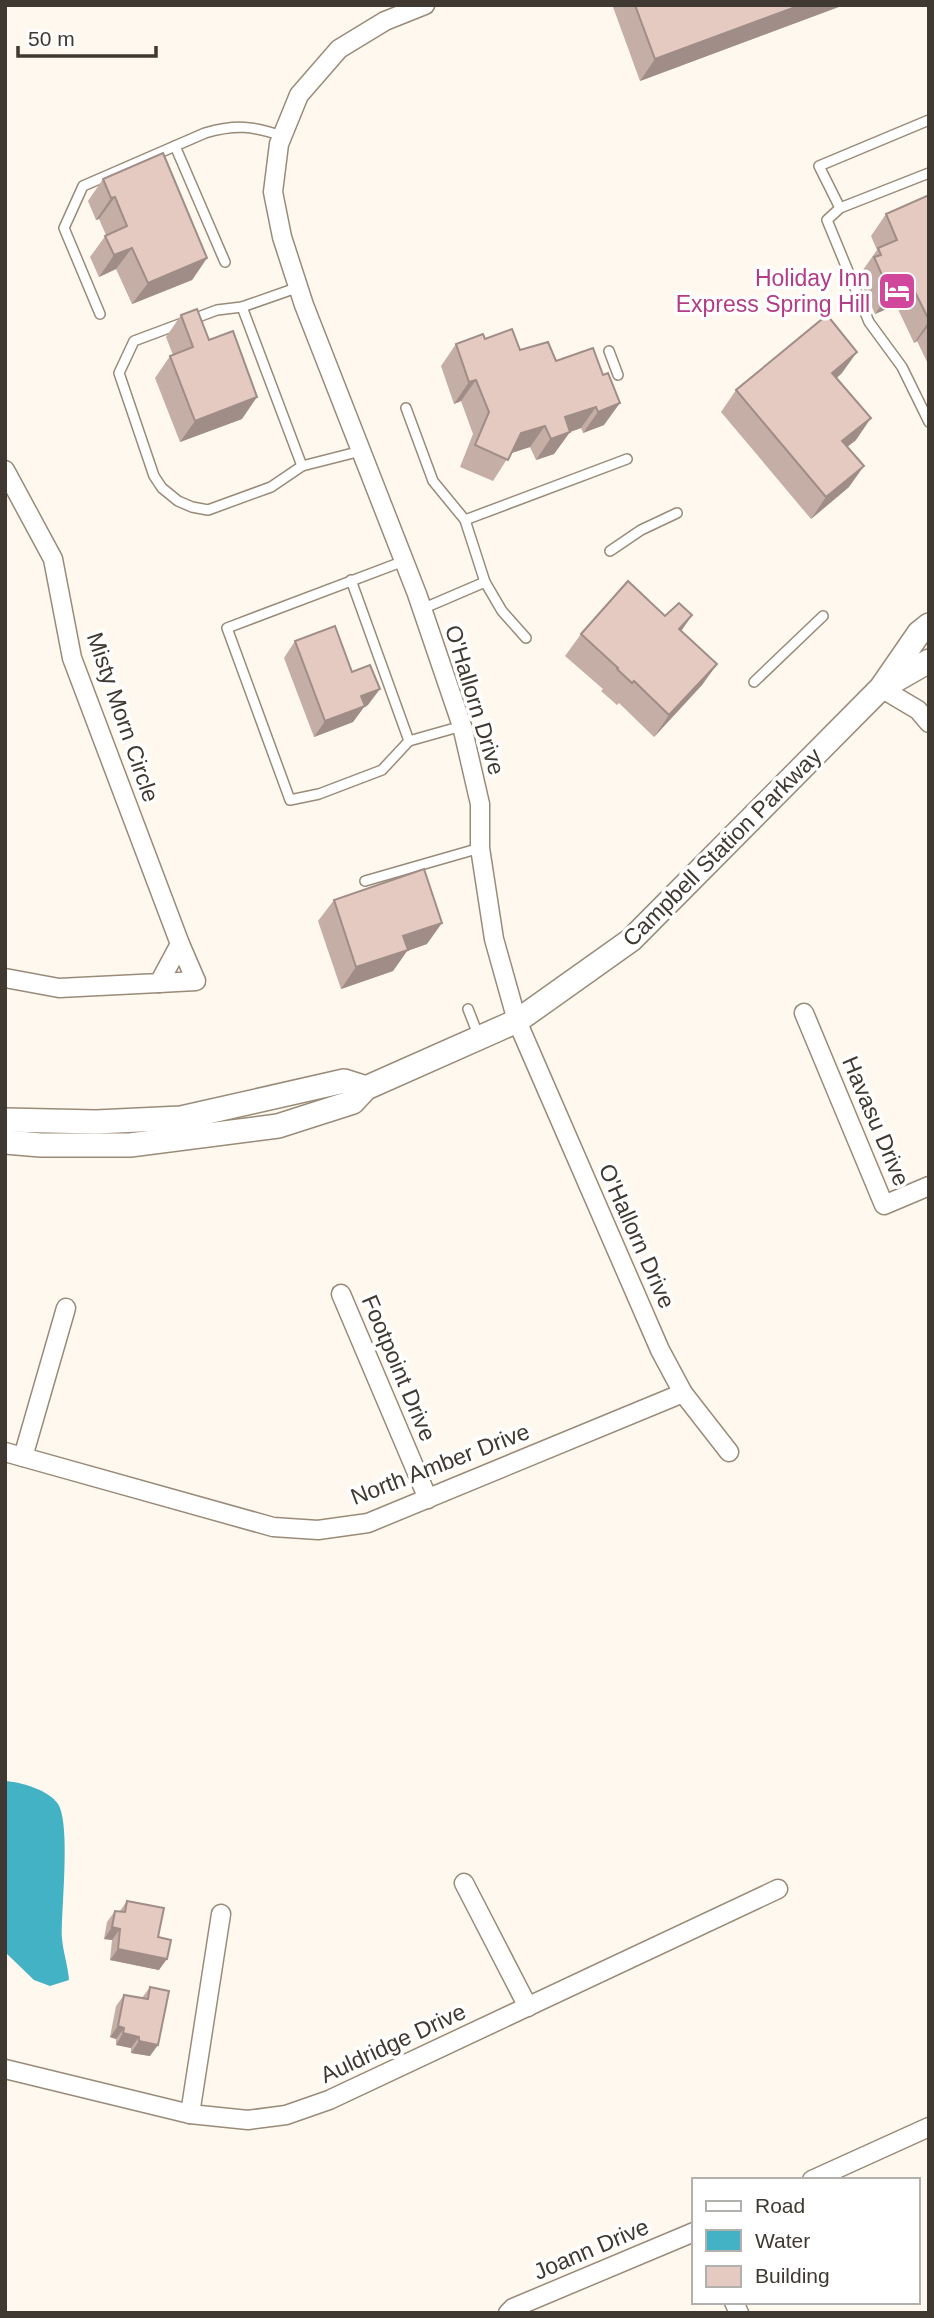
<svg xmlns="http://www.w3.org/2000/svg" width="934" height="2318" font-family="Helvetica,sans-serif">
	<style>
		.water { fill: #43b2c4 }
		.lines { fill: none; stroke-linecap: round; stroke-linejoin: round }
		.service-casing { stroke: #9a8b78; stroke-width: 12 }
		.minor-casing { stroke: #9a8b78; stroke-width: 21 }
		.tertiary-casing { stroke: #9a8b78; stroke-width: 26 }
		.service { stroke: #fff; stroke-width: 9 }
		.minor { stroke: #fff; stroke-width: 18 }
		.tertiary { stroke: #fff; stroke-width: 23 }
		.wall { fill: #c5aea6 }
		.shaded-wall { fill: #a08d87 }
		.building { fill: #e5cac1; stroke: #a08d87; stroke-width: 2 }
		.labels { text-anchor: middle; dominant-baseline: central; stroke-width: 7; stroke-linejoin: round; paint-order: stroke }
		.hotel-label { font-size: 23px; fill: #b23c85; stroke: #fff; text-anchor: end }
		.street-label { font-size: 23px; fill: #3f3931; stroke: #fff }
	</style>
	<rect width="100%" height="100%" fill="#fef8ef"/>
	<path class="water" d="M5,1781C21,1782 49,1790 58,1804C71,1824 61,1911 62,1938C63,1952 68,1966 69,1980L50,1986L34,1980L5,1952Z"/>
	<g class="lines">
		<defs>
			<g id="service">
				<polyline points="929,120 819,166 840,208 827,220 869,322 902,367 929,422"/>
				<polyline points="175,146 225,262"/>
				<polyline points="840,208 929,173"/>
				<polyline points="299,287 242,307 217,310 134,341 119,373 154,476 162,488 178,501 192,507 208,510 271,487 302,466 361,451"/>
				<polyline points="242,307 302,466"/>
				<path d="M100,314L64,228L83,186L205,133C236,124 253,126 282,136"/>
				<polyline points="609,351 618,375"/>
				<polyline points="406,408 433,481 465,520 485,582"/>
				<polyline points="465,520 627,459"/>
				<polyline points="610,551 641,530 677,513"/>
				<polyline points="404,561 227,628 290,800 319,794 382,770 409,741 462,726"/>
				<polyline points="351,580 409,741"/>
				<polyline points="422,609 485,582 502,611 526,638"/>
				<polyline points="754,682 823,616"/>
				<polyline points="365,881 480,848"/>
				<polyline points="468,1009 479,1037"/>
			</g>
			<g id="minor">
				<polyline points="425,5 385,21 339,49 299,95 279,144 273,192 282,237 304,305 417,594 462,726 480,804 480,848 494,939 517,1021 660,1350 683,1393 729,1452"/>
				<polyline points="5,470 53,559 72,658 180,944 159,983 59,988 5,978"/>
				<polyline points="881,688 918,710 929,723"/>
				<polyline points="159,983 196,981 180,944"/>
				<polyline points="804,1013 884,1205 929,1186"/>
				<polyline points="341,1294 428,1499"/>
				<polyline points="5,1452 273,1527 318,1530 368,1523 683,1393"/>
				<polyline points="23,1457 66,1308"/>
				<polyline points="464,1883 528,2007"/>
				<polyline points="5,2069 190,2114 248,2120 286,2115 329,2100 778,1889"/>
				<polyline points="190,2114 221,1914"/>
				<polyline points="812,2180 929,2127"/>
				<polyline points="734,2302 739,2313"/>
				<polyline points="508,2313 513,2308 694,2232"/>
			</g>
			<g id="tertiary">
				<polyline points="887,685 929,661"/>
				<polyline points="5,1120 96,1122 181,1118 344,1081 366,1088"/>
				<polyline points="5,1142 41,1145 130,1145 278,1126 353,1102 366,1088 517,1021 631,940 881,688 919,633 929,625"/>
			</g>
		</defs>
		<use href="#service" class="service-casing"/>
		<use href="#minor" class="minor-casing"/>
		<use href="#tertiary" class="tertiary-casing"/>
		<use href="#service" class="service"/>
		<use href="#minor" class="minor"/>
		<use href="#tertiary" class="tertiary"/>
	</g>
	<g class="wall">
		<polygon points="614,5 844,5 640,81 613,7"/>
		<polygon points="103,179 207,258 192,280 132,304 116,269 99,277 90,257 106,235 99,219 96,220 88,201"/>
		<polygon points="929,195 929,366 917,341 914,343 896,305 875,314 859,278 864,272 863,270 877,250 871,236 886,214"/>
		<polygon points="181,315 242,419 180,442 155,378 170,356 173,355 166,337"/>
		<polygon points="485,339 556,361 593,348 604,425 583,433 581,428 570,432 554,454 536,460 530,447 511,453 493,481 460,467 473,434 461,401 454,404 441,366 456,344"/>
		<polygon points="842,373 837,378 856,440 847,447 849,487 811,519 721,412 736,390"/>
		<polygon points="692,615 681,631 717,664 702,685 654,737 619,703 617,705 601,691 603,689 565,656 581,634 665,616"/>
		<polygon points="295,641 352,672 368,705 364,707 353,722 314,737 284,658"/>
		<polygon points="334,900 427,944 407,951 393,971 341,989 318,921"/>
		<polygon points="127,1901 158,1937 159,1970 110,1960 112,1940 104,1939 107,1922 115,1911 120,1911"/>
		<polygon points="150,1987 150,2056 131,2053 131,2048 116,2045 116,2039 110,2037 116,2006 124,1995 142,1998"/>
	</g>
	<g class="shaded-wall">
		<polygon points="801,5 844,5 640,81 655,59"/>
		<polygon points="115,197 99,219 96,220 111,198"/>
		<polygon points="132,248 116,269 99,277 114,255"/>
		<polygon points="207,258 192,280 132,304 148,283"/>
		<polygon points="911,284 896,305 875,314 890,293"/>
		<polygon points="929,321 929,325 917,341 914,343"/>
		<polygon points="857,352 842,373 817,394 832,373"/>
		<polygon points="476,380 461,401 454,404 469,382"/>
		<polygon points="257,397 242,419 180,442 195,421"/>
		<polygon points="620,403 604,425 583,433 598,412"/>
		<polygon points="596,407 581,428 562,435 570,432 554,454 536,460 565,417"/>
		<polygon points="871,418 856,440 827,463 842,441"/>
		<polygon points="545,426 530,447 506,455 521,433"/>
		<polygon points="864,466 849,487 811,519 826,497"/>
		<polygon points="692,615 677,637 679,629"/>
		<polygon points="717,664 702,685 654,737 669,715"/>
		<polygon points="380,689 368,705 364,707 353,722 314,737 325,721 361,696"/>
		<polygon points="442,923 427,944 407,951 393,971 341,989 356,967 403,936"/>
		<polygon points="112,1927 120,1929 112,1940 104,1939"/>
		<polygon points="118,1949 167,1959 159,1970 110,1960"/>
		<polygon points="118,2026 124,2028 116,2039 110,2037"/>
		<polygon points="123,2033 139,2037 131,2048 116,2045"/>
		<polygon points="139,2041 158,2045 150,2056 131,2053"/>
	</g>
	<g class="building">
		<polygon points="635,5 801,5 655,59"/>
		<polygon points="163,153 207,258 148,283 132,248 114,255 105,236 127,226 115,197 111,198 103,179"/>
		<polygon points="929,195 929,320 911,284 890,293 874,257 881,255 878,248 897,240 886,214"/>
		<polygon points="197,309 209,340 233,331 257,397 195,421 170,356 193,347 181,315"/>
		<polygon points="827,315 857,352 832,373 871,418 842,441 864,466 826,497 736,390"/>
		<polygon points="512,329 520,350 548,342 556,361 593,348 603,375 608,373 620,403 598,412 596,407 565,417 570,432 551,439 545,426 521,433 508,460 475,445 489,412 476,380 469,382 456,344 483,334 485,339"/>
		<polygon points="628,581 665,616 679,603 692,615 679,629 717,664 669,715 634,681 632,683 617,669 618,668 581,634"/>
		<polygon points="335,626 352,672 370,665 380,689 361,696 365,706 325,721 295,641"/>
		<polygon points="424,869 442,923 403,936 408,950 356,967 334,900"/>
		<polygon points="127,1901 164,1908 158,1937 171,1940 167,1959 118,1949 120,1929 112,1927 115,1911 125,1912"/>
		<polygon points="150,1987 169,1991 158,2045 139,2041 139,2037 123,2033 124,2028 118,2026 124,1995 148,1999"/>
	</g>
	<defs>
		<symbol id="hotel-square" viewBox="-11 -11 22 22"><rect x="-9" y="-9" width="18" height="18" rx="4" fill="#d1479c" stroke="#fff"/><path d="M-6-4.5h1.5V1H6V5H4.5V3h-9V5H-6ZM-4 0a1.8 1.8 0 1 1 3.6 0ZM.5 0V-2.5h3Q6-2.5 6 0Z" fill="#fff"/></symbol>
	</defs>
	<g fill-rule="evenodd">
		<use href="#hotel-square" x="875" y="269" width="44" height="44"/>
	</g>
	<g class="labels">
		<g class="hotel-label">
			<text x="870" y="278">Holiday Inn<tspan x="870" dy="26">Express Spring Hill</tspan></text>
		</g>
		<g class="street-label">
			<text transform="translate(475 700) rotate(73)">O'Hallorn Drive</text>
			<text transform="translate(123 717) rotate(71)">Misty Morn Circle</text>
			<text transform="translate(722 847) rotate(-45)">Campbell Station Parkway</text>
			<text transform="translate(876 1121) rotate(67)">Havasu Drive</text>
			<text transform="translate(637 1236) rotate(66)">O'Hallorn Drive</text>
			<text transform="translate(399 1368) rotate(67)">Footpoint Drive</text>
			<text transform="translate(440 1464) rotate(-21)">North Amber Drive</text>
			<text transform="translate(393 2043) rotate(-25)">Auldridge Drive</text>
			<text transform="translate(591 2249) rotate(-23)">Joann Drive</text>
		</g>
	</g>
	<rect width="934" height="2318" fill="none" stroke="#3f3931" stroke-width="14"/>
	<rect x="692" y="2178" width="228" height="126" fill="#ffffff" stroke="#b2b0ad" stroke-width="2"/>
	<rect x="706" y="2201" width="35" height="10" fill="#ffffff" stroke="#b2b0ad" stroke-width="2"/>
	<text x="755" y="2213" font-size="21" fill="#3f3931">Road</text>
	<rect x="706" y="2230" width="35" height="21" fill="#43b2c4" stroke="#b2b0ad" stroke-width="2"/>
	<text x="755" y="2248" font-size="21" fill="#3f3931">Water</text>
	<rect x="706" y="2266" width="35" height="21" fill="#e5cac1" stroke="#b2b0ad" stroke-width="2"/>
	<text x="755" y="2283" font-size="21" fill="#3f3931">Building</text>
	<path d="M18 46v10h138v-10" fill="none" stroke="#3f3931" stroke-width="3.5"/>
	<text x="28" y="46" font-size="21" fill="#3f3931" stroke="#ffffff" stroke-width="5" paint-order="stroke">50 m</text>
</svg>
